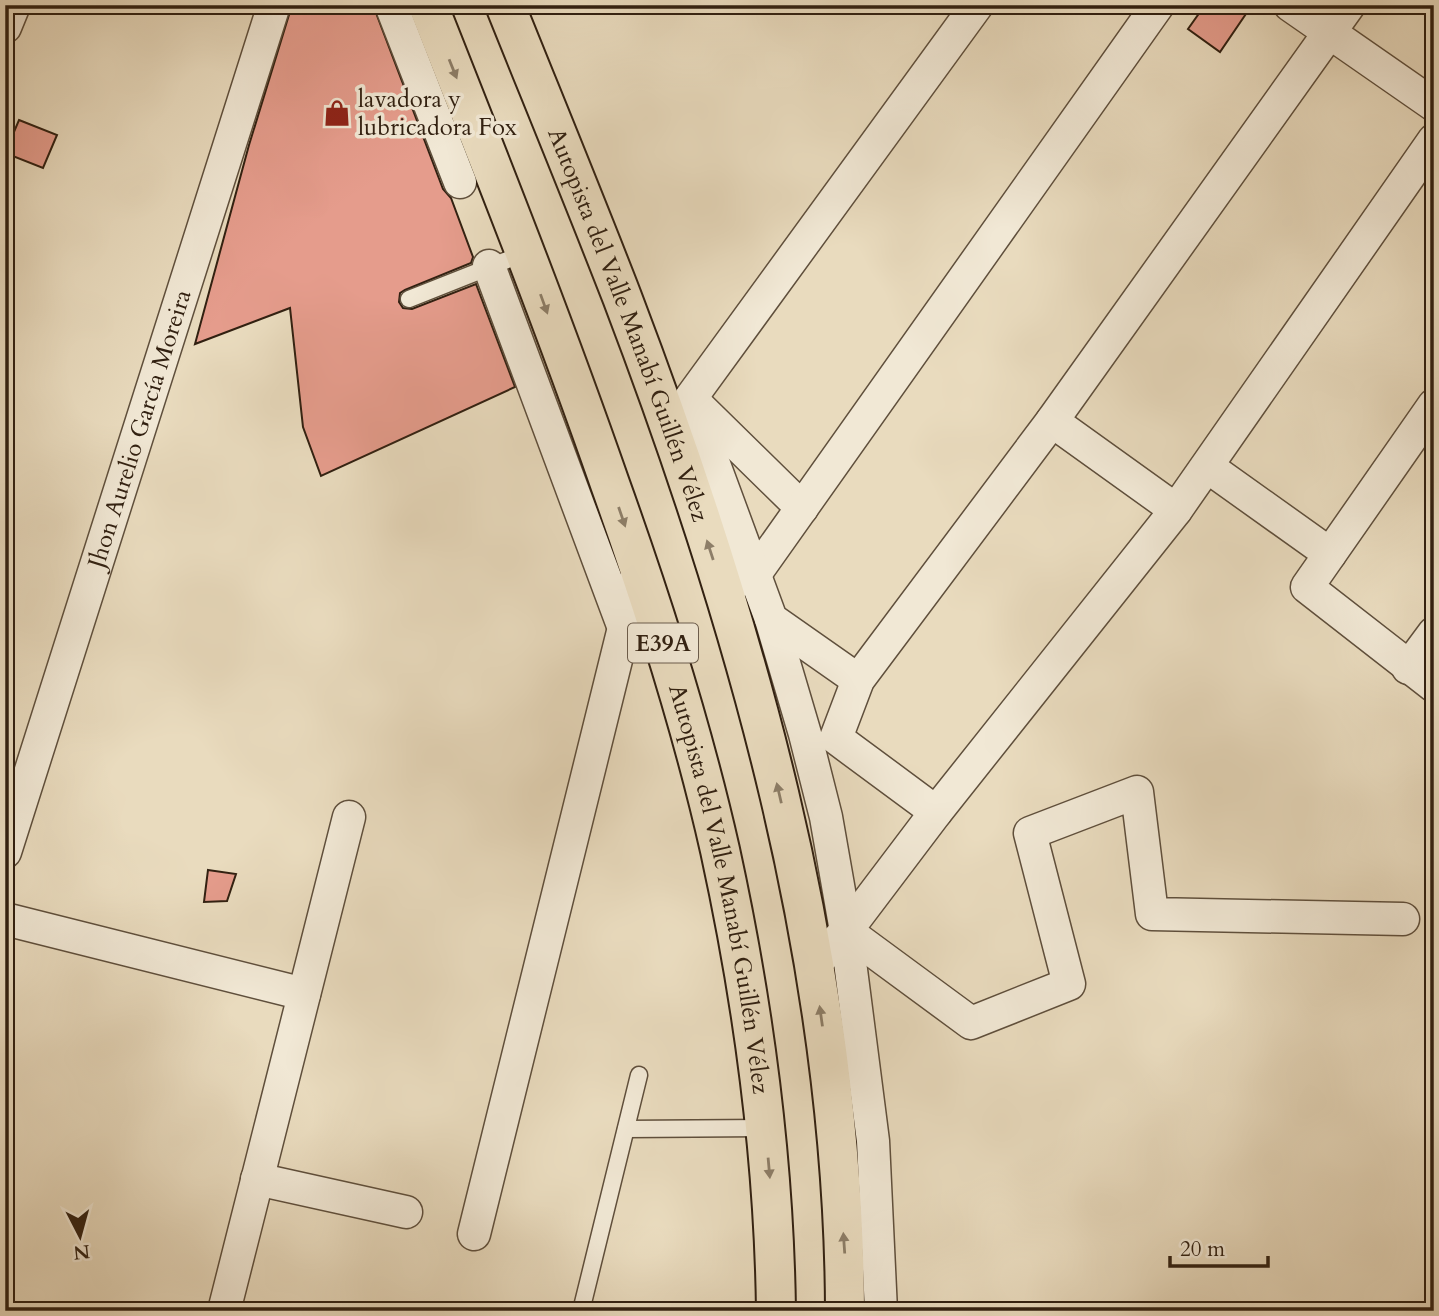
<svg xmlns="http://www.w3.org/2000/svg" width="1439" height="1316" font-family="Cardo,serif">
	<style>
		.building { fill: #e59c8c; stroke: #312011; stroke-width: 2 }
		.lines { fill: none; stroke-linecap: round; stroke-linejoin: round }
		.lane-casing { stroke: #5f4f3c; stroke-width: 19 }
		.street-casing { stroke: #5f4f3c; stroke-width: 35 }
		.primary-casing { stroke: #312011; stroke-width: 42 }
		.lane { stroke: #f1e8d5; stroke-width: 16 }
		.street { stroke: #f1e8d5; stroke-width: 32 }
		.primary { stroke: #e9dbbe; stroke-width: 38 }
		.oneway { fill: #8d7e68 }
		.labels { text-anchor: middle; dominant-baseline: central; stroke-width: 7; stroke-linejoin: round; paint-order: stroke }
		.shield { fill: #f1e8d5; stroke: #6b5c4c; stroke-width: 2 }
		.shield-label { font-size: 23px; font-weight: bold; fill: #312011 }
		.poi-label { font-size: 24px; fill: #312011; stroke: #f1e8d5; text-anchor: start }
		.street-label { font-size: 24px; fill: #312011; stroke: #f1e8d5 }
	</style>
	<rect width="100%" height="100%" fill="#e9dbbe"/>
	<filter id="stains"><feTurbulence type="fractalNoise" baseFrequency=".00286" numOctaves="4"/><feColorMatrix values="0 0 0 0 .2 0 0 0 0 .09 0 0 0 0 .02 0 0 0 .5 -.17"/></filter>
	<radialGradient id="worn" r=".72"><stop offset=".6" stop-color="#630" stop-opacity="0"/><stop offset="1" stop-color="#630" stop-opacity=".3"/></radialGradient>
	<g class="building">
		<polygon points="292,5 373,5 443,189 451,198 473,257 471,263 405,290 400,293 399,302 403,308 412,309 476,284 515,387 321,476 303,427 290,308 195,344 249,145"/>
		<polygon points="1205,5 1252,5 1220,52 1188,29"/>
		<polygon points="19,120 57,135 43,168 5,153"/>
		<polygon points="208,870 236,874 227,901 204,902"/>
	</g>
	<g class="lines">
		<defs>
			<g id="lane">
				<polyline points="409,299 525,253"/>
				<polyline points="626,1129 765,1128"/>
				<polyline points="581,1311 639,1075"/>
			</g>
			<g id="street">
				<polyline points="391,5 460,182"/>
				<polyline points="1290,5 1434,105"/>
				<polyline points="5,27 14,5"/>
				<polyline points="489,266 625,631"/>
				<polyline points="1434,405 1307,587 1434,686"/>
				<polyline points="698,406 802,508"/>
				<polyline points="1052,421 1176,510"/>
				<polyline points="1208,467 1330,554"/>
				<polyline points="741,580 755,574 1158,5"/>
				<polyline points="771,619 805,734 826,817 846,931 873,1141 881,1311"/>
				<polyline points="1408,668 1434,633"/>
				<polyline points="858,680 771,619 690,399 977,5"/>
				<polyline points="936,812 836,738 858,680 1052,421 1349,5"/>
				<path id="s1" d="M5,852L274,5"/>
				<polyline points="5,919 304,994"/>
				<polyline points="846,931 971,1023 1069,984 1030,833 1137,792 1152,914 1403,919"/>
				<polyline points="814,965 846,931 936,812 1176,510 1434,140"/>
				<polyline points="257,1179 406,1212"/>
				<polyline points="474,1234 639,567"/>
				<polyline points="224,1311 349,817"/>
			</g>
			<g id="primary">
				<path id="s2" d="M428,5C491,164 554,323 610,484C653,604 692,726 720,850C753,1001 774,1156 776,1311"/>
				<path id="s3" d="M505,5C544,102 584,199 622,297C745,620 844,962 845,1311"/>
			</g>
		</defs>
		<use href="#lane" class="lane-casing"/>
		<use href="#street" class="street-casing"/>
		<use href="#primary" class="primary-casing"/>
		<use href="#lane" class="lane"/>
		<use href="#street" class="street"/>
		<use href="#primary" class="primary"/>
	</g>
	<defs><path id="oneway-solid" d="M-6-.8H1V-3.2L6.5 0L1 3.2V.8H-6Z" transform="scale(1.75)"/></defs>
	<g class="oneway">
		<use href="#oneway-solid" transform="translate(453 69) rotate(68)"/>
		<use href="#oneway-solid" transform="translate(544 304) rotate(70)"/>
		<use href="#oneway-solid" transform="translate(622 517) rotate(71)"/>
		<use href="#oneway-solid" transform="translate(710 550) rotate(-108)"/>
		<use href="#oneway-solid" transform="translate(779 793) rotate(-103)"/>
		<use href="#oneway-solid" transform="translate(821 1016) rotate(-98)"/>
		<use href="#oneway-solid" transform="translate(769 1168) rotate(85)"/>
		<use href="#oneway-solid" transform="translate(844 1243) rotate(-94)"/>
	</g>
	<defs>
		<symbol id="shop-bare" viewBox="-9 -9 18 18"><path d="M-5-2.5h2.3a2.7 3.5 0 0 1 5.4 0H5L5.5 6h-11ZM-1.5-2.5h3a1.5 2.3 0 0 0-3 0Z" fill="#8f2418" stroke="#f1e8d5" stroke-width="2.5" paint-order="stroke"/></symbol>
	</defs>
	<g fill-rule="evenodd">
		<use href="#shop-bare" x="318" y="94" width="38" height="38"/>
	</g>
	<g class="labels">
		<rect class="shield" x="628" y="623.5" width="70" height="39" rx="5"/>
		<g class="shield-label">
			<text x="663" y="643">E39A</text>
		</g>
		<g class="poi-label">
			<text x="358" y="99">lavadora y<tspan x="358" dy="28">lubricadora Fox</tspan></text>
		</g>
		<g class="street-label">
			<text stroke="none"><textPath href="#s3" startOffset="343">Autopista del Valle Manabí Guillén Vélez</textPath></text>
			<text stroke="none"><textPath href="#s1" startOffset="444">Jhon Aurelio García Moreira</textPath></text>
			<text stroke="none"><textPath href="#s2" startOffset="933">Autopista del Valle Manabí Guillén Vélez</textPath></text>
		</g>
	</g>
	<rect width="1439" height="1316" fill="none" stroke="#e9dbbe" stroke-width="28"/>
	<rect x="7" y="7" width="1425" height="1302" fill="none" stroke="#312011" stroke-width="3.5"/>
	<rect x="14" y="14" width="1411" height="1288" fill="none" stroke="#312011" stroke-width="2"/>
	<g transform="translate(80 1236) rotate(174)" stroke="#f1e8d5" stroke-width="5" paint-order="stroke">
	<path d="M0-5L12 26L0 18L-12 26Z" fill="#312011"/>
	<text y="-10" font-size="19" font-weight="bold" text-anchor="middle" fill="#312011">N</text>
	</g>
	<path d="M1170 1256v10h98v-10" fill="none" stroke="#312011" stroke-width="3.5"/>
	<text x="1180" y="1256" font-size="21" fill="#312011" stroke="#f1e8d5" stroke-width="5" paint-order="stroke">20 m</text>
	<rect width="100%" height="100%" filter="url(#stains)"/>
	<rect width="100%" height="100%" fill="url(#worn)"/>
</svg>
